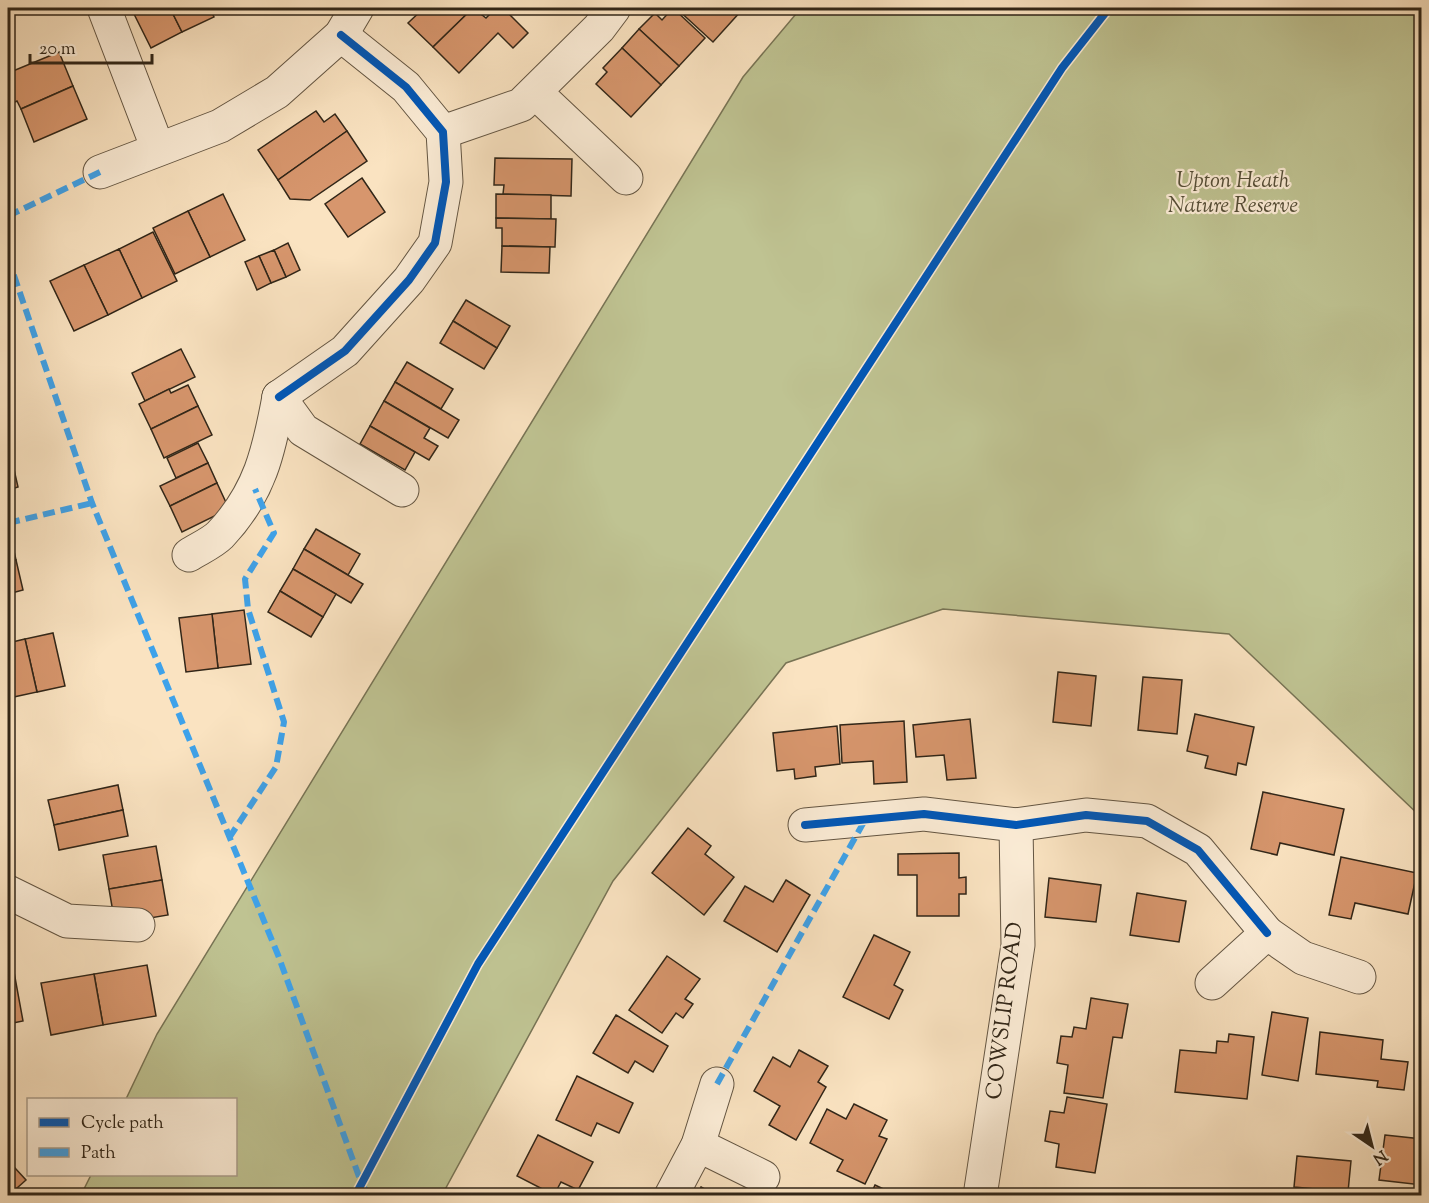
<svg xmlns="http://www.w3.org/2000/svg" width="1429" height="1203" font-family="'Sorts Mill Goudy',serif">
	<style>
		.green { fill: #bfc392; stroke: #787455; stroke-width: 1.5 }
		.building { fill: #d7966d; stroke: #312618; stroke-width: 1.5 }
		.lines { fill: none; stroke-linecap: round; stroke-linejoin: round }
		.minor-casing { stroke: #635542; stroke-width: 35 }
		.minor { stroke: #fcedd7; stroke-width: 33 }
		.quiet { stroke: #3ea2ea; stroke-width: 6; stroke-dasharray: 12 6; stroke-linecap: butt }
		.cycleway-casing { stroke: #fcedd7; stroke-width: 11 }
		.cycleway { stroke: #0057b8; stroke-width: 8 }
		.labels { text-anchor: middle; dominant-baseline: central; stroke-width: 4.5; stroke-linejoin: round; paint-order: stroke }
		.park-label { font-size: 22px; font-style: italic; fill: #544d36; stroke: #fcedd7 }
		.street-label { font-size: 22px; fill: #312618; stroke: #fcedd7 }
	</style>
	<rect width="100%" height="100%" fill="#fae3c1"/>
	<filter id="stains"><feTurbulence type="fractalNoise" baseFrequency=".00333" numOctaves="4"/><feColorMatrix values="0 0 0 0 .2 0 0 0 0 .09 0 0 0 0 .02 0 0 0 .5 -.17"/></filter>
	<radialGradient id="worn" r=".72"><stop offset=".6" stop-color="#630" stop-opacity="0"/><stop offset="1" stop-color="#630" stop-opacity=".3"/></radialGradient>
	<polygon class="green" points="801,8 1421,8 1421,817 1229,634 943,609 786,663 613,881 442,1195 81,1195 91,1175 236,1174 236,1100 126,1099 157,1034 743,77"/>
	<g class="building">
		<polygon points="131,8 170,8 182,32 151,48"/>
		<polygon points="170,8 210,8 214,17 182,32"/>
		<polygon points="424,8 473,8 433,47 408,23"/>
		<polygon points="473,8 486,18 496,8 503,8 528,33 513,48 498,33 459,73 433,47"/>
		<polygon points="673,8 705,38 679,66 639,29 655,13 662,20"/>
		<polygon points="676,8 737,8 741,11 713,42"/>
		<polygon points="639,29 679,66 661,85 622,48"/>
		<polygon points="622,48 661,85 631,117 596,84 607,72 603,68"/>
		<polygon points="59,52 73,86 21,109 17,101 8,105 8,73"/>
		<polygon points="73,86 87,119 34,142 21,109"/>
		<polygon points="316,111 324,122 335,114 347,131 278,180 258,150"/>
		<polygon points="347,131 367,161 310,200 290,199 278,180"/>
		<polygon points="495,158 572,159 571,196 503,194 504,185 494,185"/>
		<polygon points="362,178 385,212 348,237 325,204"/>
		<polygon points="223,194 245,240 210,257 188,211"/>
		<polygon points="496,194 551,195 551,219 496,218"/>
		<polygon points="188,211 210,257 175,274 153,228"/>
		<polygon points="496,218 556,219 555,247 502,246 502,228 496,228"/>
		<polygon points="153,232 177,281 142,298 119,249"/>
		<polygon points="288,243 300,270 286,277 274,250"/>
		<polygon points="502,246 550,247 549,273 501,272"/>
		<polygon points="119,249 142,298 108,315 84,265"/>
		<polygon points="274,250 286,277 271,283 259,256"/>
		<polygon points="259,256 271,283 257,290 245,262"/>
		<polygon points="84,265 108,315 74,331 50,281"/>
		<polygon points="466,300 510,326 497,348 453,321"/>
		<polygon points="453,321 497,348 484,369 440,343"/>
		<polygon points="181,349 195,377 145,401 132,373"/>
		<polygon points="407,362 453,389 441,409 395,382"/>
		<polygon points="395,382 459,420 448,438 384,401"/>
		<polygon points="188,385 198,406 151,429 139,404 169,389 171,393"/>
		<polygon points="384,401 430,428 424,438 438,446 429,460 370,426"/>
		<polygon points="198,406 212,435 164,458 151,429"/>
		<polygon points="370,426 415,452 405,470 360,444"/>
		<polygon points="198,443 208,463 176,478 167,458"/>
		<polygon points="10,452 18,487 8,490 8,453"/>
		<polygon points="208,463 217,483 170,506 160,486"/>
		<polygon points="217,483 229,509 182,532 170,506"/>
		<polygon points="9,529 16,560 8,562 8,530"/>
		<polygon points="316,529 360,554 348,575 304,549"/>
		<polygon points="304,549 363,584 351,603 293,569"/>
		<polygon points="16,560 23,590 8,594 8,562"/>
		<polygon points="293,569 336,594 323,617 280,591"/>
		<polygon points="280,591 323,617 311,637 268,612"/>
		<polygon points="244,610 251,664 218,668 212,614"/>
		<polygon points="212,614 218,668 186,672 179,618"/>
		<polygon points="53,633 65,686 37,692 25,639"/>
		<polygon points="25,639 37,692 9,698 8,643"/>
		<polygon points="1058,672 1096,676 1091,726 1053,722"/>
		<polygon points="1143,677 1182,680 1177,734 1138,730"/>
		<polygon points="1195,714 1254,727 1246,765 1238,763 1236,775 1205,768 1208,756 1187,751"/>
		<polygon points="970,719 976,778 947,780 944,755 916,757 913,725"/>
		<polygon points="904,721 907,782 874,784 873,761 842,763 840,725"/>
		<polygon points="837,726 840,764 815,767 816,776 795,779 794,769 777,771 773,733"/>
		<polygon points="118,785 123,810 54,825 48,800"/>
		<polygon points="1263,792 1344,809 1334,855 1280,843 1277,855 1251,849"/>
		<polygon points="123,810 128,836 59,850 54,825"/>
		<polygon points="688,828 711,846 705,854 734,877 704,915 652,873"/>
		<polygon points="156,846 162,880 109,889 103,855"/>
		<polygon points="959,853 959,878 966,877 966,894 959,894 959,916 917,916 917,875 898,875 898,854"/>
		<polygon points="1341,857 1417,873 1408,914 1355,903 1351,919 1329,915"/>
		<polygon points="1049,878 1101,885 1096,922 1045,917"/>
		<polygon points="162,880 168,915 115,924 109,889"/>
		<polygon points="786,880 810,895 777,952 724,921 745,886 773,902"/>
		<polygon points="1137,893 1186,901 1179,942 1130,935"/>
		<polygon points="874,935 910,952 894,985 903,990 889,1019 843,997"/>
		<polygon points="667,956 700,979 685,999 693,1004 683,1018 676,1013 662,1033 629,1010"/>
		<polygon points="147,965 156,1016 103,1025 94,974"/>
		<polygon points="14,972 23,1021 8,1024 8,973"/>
		<polygon points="94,974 103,1025 51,1035 41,983"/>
		<polygon points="1091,998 1128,1004 1122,1038 1113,1037 1103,1098 1064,1093 1068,1065 1057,1063 1061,1036 1072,1037 1074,1027 1086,1029"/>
		<polygon points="1272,1012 1308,1018 1298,1081 1262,1075"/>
		<polygon points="616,1015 668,1046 653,1072 635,1061 628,1073 593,1053"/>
		<polygon points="1320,1032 1383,1040 1381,1059 1408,1062 1404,1090 1377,1087 1378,1081 1316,1074"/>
		<polygon points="1229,1034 1254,1037 1247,1099 1175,1092 1180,1050 1216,1053 1217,1041 1228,1042"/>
		<polygon points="799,1050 828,1066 818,1082 826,1087 796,1140 769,1125 780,1106 754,1091 773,1057 790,1067"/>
		<polygon points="577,1076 633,1103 619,1133 597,1123 591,1136 556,1120"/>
		<polygon points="1067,1097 1107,1104 1095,1173 1056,1167 1059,1144 1045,1141 1050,1111 1064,1113"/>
		<polygon points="854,1104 887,1120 879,1136 887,1139 865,1184 837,1171 843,1160 810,1143 827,1109 846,1119"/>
		<polygon points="538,1135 593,1162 578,1190 561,1182 554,1195 517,1176"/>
		<polygon points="1385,1135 1422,1139 1422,1185 1379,1180"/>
		<polygon points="1297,1156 1351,1161 1348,1192 1294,1187"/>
		<polygon points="15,1168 26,1180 8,1196 8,1174"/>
		<polygon points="875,1185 898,1196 870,1196"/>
		<polygon points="701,1187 717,1196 697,1196"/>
	</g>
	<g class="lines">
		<defs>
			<g id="minor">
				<polyline points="104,8 158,149"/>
				<polyline points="535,92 626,178"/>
				<polyline points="443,132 521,105 599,28 614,8"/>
				<polyline points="100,172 220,126 277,92 341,35 357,8"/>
				<polyline points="279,397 345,351 409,280 435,243 446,182 443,132 406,87 341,35"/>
				<polyline points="279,397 303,430 402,490"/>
				<path d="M189,555C198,549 212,543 220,535C260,493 269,451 279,397"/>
				<polyline points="805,825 924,814 1016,825 1086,815 1147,821 1198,850 1267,933"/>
				<polyline points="8,892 67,921 138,925"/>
				<polyline points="1212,983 1267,933 1303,958 1359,977"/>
				<polyline points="698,1145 763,1177"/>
				<polyline points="671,1196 698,1145 717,1084"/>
				<polyline points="980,1196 1018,945 1016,825"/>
			</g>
		</defs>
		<use href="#minor" class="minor-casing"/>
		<use href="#minor" class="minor"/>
		<g class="quiet">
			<polyline points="8,216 100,172"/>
			<polyline points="8,258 92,503 278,955 361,1182 369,1196"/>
			<polyline points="8,523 92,503"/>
			<polyline points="229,838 276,767 284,722 248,609 245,579 274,533 255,489"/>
			<polyline points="717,1084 865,820"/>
		</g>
		<defs>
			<g id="cycleway">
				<polyline points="279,397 345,351 409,280 435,243 446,182 443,132 406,87 341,35"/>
				<polyline points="805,825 924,814 1016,825 1086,815 1147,821 1198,850 1267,933"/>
				<polyline points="355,1196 478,964 1062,68 1109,8"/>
			</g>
		</defs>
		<use href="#cycleway" class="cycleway-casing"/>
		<use href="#cycleway" class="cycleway"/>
	</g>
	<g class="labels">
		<g class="park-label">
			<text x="1233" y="182">Upton Heath<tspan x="1233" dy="25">Nature Reserve</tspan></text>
		</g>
		<g class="street-label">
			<text transform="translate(1006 1011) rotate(-83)">COWSLIP ROAD</text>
		</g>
	</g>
	<rect width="1429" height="1203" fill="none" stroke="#fae3c1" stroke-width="30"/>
	<rect x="9" y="9" width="1411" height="1185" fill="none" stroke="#312618" stroke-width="3"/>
	<rect x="15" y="15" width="1399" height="1173" fill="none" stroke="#312618" stroke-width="1.5"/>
	<rect x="27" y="1098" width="210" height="78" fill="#fcedd7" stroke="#ab9d8b" stroke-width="1.5"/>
	<rect x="39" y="1118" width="30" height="9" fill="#0057b8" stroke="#ab9d8b" stroke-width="1.5"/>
	<text x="81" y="1128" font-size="18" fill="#312618">Cycle path</text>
	<rect x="39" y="1148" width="30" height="9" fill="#3ea2ea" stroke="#ab9d8b" stroke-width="1.5"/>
	<text x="81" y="1158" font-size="18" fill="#312618">Path</text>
	<g transform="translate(1372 1146) rotate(145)" stroke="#fcedd7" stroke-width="4.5" paint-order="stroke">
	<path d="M0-4.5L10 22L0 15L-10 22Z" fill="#312618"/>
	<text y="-9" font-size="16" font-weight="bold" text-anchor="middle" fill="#312618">N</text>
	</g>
	<path d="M30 54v9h122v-9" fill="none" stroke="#312618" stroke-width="3"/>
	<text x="39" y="54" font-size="18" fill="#312618" stroke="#fcedd7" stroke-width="4.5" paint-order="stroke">20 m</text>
	<rect width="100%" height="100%" filter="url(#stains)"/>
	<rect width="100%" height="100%" fill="url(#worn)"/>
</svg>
